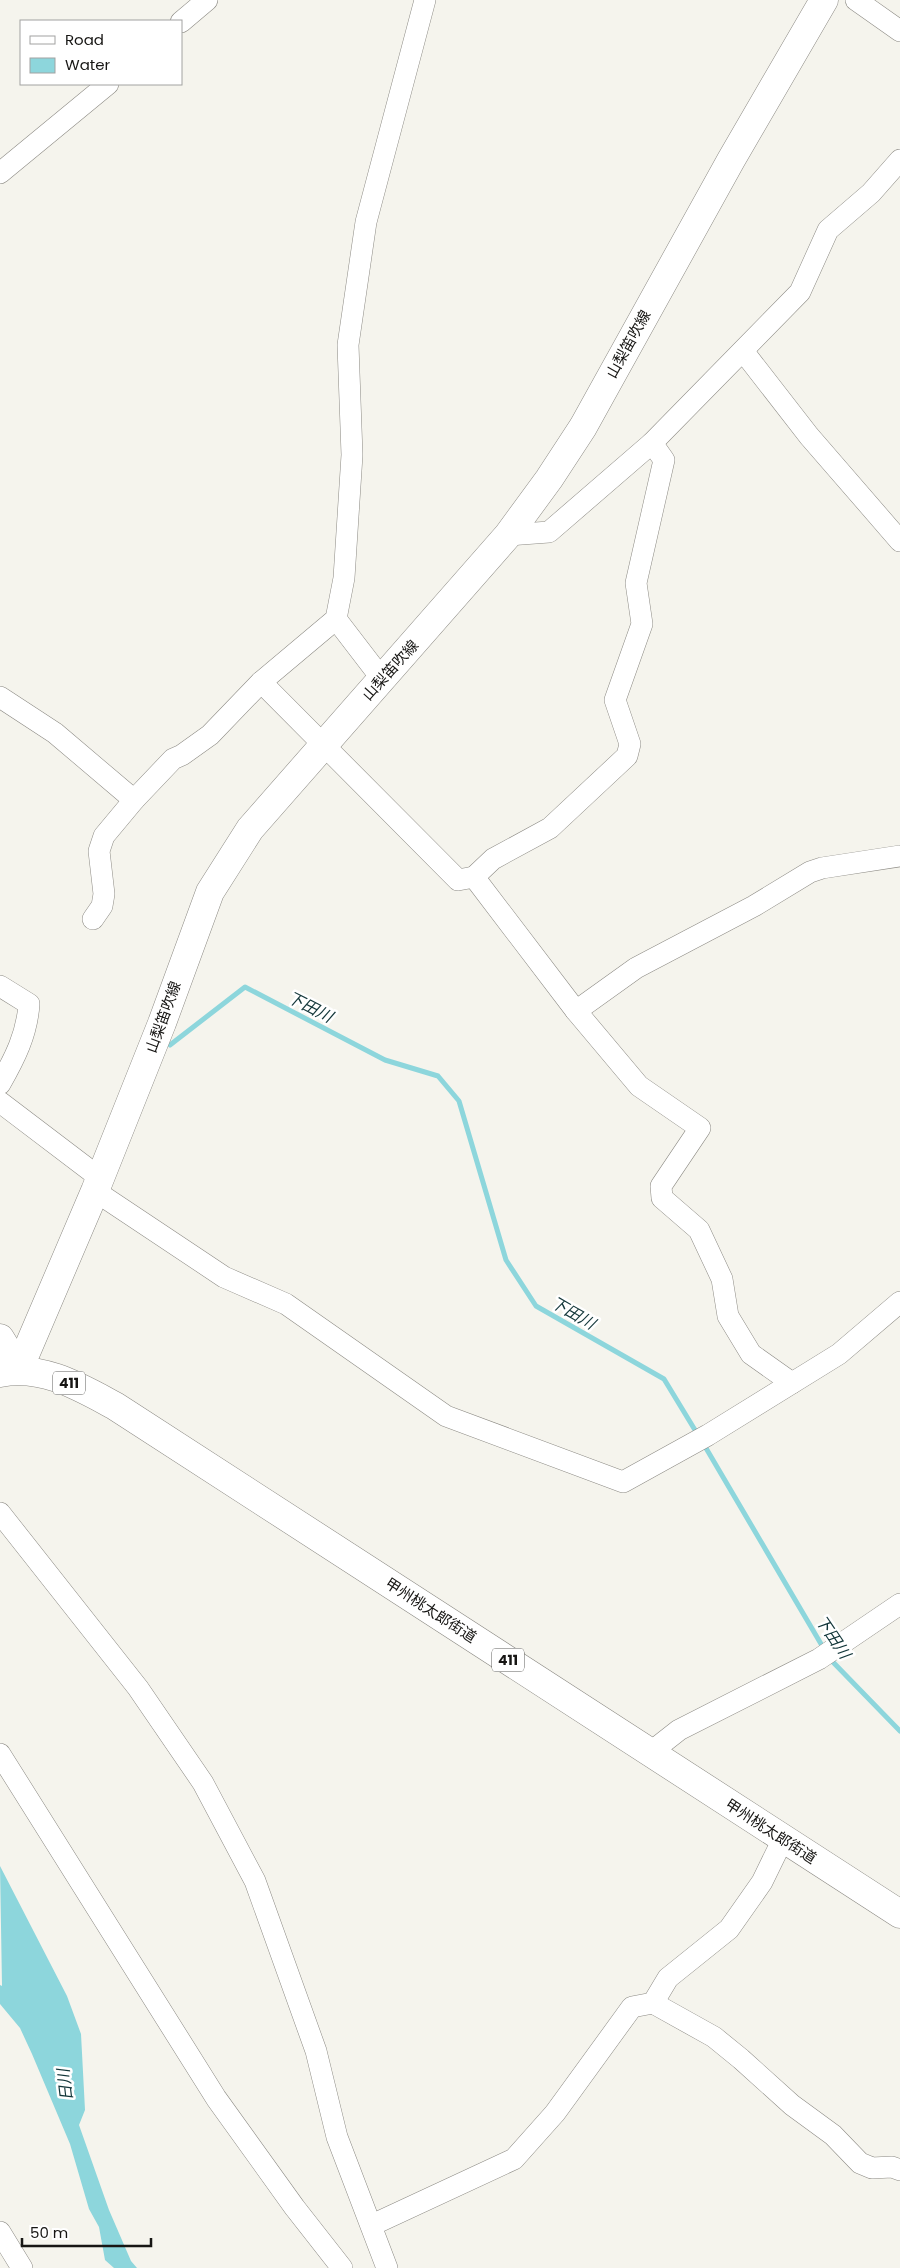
<svg xmlns="http://www.w3.org/2000/svg" width="900" height="2268" font-family="Poppins,'Noto Sans JP',sans-serif">
	<style>
		.water { fill: #8dd6dc }
		.lines { fill: none; stroke-linecap: round; stroke-linejoin: round }
		.stream { stroke: #8dd6dc; stroke-width: 5 }
		.minor-casing { stroke: #8c8a84; stroke-width: 22 }
		.major-casing { stroke: #8c8a84; stroke-width: 29 }
		.highway-casing { stroke: #8c8a84; stroke-width: 29 }
		.minor { stroke: #fff; stroke-width: 21 }
		.major { stroke: #fff; stroke-width: 28 }
		.highway { stroke: #fff; stroke-width: 28 }
		.labels { text-anchor: middle; dominant-baseline: central; stroke-width: 5; stroke-linejoin: round; paint-order: stroke }
		.shield { fill: #fff; stroke: #5d5c5a; stroke-width: 1 }
		.shield-label { font-size: 14px; font-weight: bold; fill: #171614 }
		.street-label { font-size: 15px; fill: #171614; stroke: #fff }
		.water-label { font-size: 16px; font-style: italic; fill: #113538; stroke: #fff }
	</style>
	<rect width="100%" height="100%" fill="#f5f4ed"/>
	<polygon class="water" points="0,1866 67,1996 81,2034 85,2110 79,2125 109,2210 131,2261 137,2268 114,2268 105,2260 99,2227 89,2209 70,2144 32,2054 20,2028 0,2004 0,1985 2,1986"/>
	<g class="lines">
		<g class="stream">
			<polyline points="170,1045 245,987 385,1060 438,1076 459,1101 506,1260 536,1306 664,1379 698,1435"/>
			<polyline points="703,1443 824,1649"/>
			<polyline points="829,1658 900,1731"/>
		</g>
		<defs>
			<g id="minor">
				<polyline points="856,0 900,31"/>
				<polyline points="181,22 207,0"/>
				<polyline points="0,173 108,84"/>
				<polyline points="743,351 809,436 900,541"/>
				<polyline points="508,535 549,532 652,443 800,292 828,230 871,193 900,160"/>
				<polyline points="336,619 382,679"/>
				<polyline points="261,682 458,880 474,877 576,1011 636,968 754,906 810,872 822,868 900,856"/>
				<polyline points="0,697 55,733 134,800"/>
				<polyline points="474,877 493,859 550,828 627,756 630,744 615,700 642,624 636,583 664,460 652,443"/>
				<polyline points="93,919 102,906 104,894 99,851 104,836 134,800 173,759 182,755 210,735 261,682 336,619 344,578 352,455 348,345 366,222 425,0"/>
				<path d="M0,986L29,1004C27,1034 15,1058 0,1084"/>
				<polyline points="576,1011 639,1086 700,1128 661,1186 662,1198 699,1230 722,1279 728,1316 751,1354 792,1383"/>
				<polyline points="0,1102 100,1178"/>
				<polyline points="95,1191 224,1277 286,1304 446,1416 623,1482 708,1435 839,1354 900,1302"/>
				<polyline points="0,1513 138,1688 203,1783 255,1881 316,2051 337,2137 387,2268"/>
				<polyline points="651,1752 679,1730 819,1659 900,1604"/>
				<polyline points="0,1754 216,2098 295,2208 342,2268"/>
				<polyline points="653,2003 714,2037 741,2059 792,2105 833,2135 860,2163 872,2168 892,2167 900,2170"/>
				<polyline points="372,2225 514,2159 555,2113 632,2007 653,2003 668,1978 729,1929 762,1882 783,1839"/>
				<polyline points="0,2232 22,2268"/>
			</g>
			<g id="major">
				<polyline points="0,1338 19,1369"/>
				<polyline points="19,1369 95,1191 162,1023 210,892 250,829 508,535 549,479 583,427 731,160 824,0"/>
			</g>
			<path id="highway" d="M0,1373C43,1365 78,1386 115,1406L900,1914"/>
		</defs>
		<use href="#minor" class="minor-casing"/>
		<use href="#major" class="major-casing"/>
		<use href="#highway" class="highway-casing"/>
		<use href="#minor" class="minor"/>
		<use href="#major" class="major"/>
		<use href="#highway" class="highway"/>
	</g>
	<g class="labels">
		<g class="shield">
			<rect x="53" y="1371.5" width="32" height="23" rx="4"/>
			<rect x="492" y="1648.5" width="32" height="23" rx="4"/>
		</g>
		<g class="shield-label">
			<text x="69" y="1383">411</text>
			<text x="508" y="1660">411</text>
		</g>
		<g class="street-label">
			<text transform="translate(628 344) rotate(-61)">山梨笛吹線</text>
			<text transform="translate(390 670) rotate(-48)">山梨笛吹線</text>
			<text transform="translate(163 1017) rotate(-70)">山梨笛吹線</text>
			<text transform="translate(431 1610) rotate(33)">甲州桃太郎街道</text>
			<text transform="translate(771 1831) rotate(33)">甲州桃太郎街道</text>
		</g>
		<g class="water-label">
			<text transform="translate(310 1007) rotate(27)">下田川</text>
			<text transform="translate(573 1313) rotate(30)">下田川</text>
			<text transform="translate(833 1637) rotate(56)">下田川</text>
			<text transform="translate(65 2085) rotate(-97)">日川</text>
		</g>
	</g>
	<rect x="20" y="20" width="162" height="65" fill="#ffffff" stroke="#a2a2a1"/>
	<rect x="30" y="36" width="25" height="8" fill="#ffffff" stroke="#a2a2a1"/>
	<text x="65" y="45" font-size="15" fill="#171614">Road</text>
	<rect x="30" y="58" width="25" height="15" fill="#8dd6dc" stroke="#a2a2a1"/>
	<text x="65" y="70" font-size="15" fill="#171614">Water</text>
	<path d="M22 2238v8h129v-8" fill="none" stroke="#171614" stroke-width="2.5"/>
	<text x="30" y="2238" font-size="15" fill="#171614" stroke="#ffffff" stroke-width="4" paint-order="stroke">50 m</text>
</svg>
